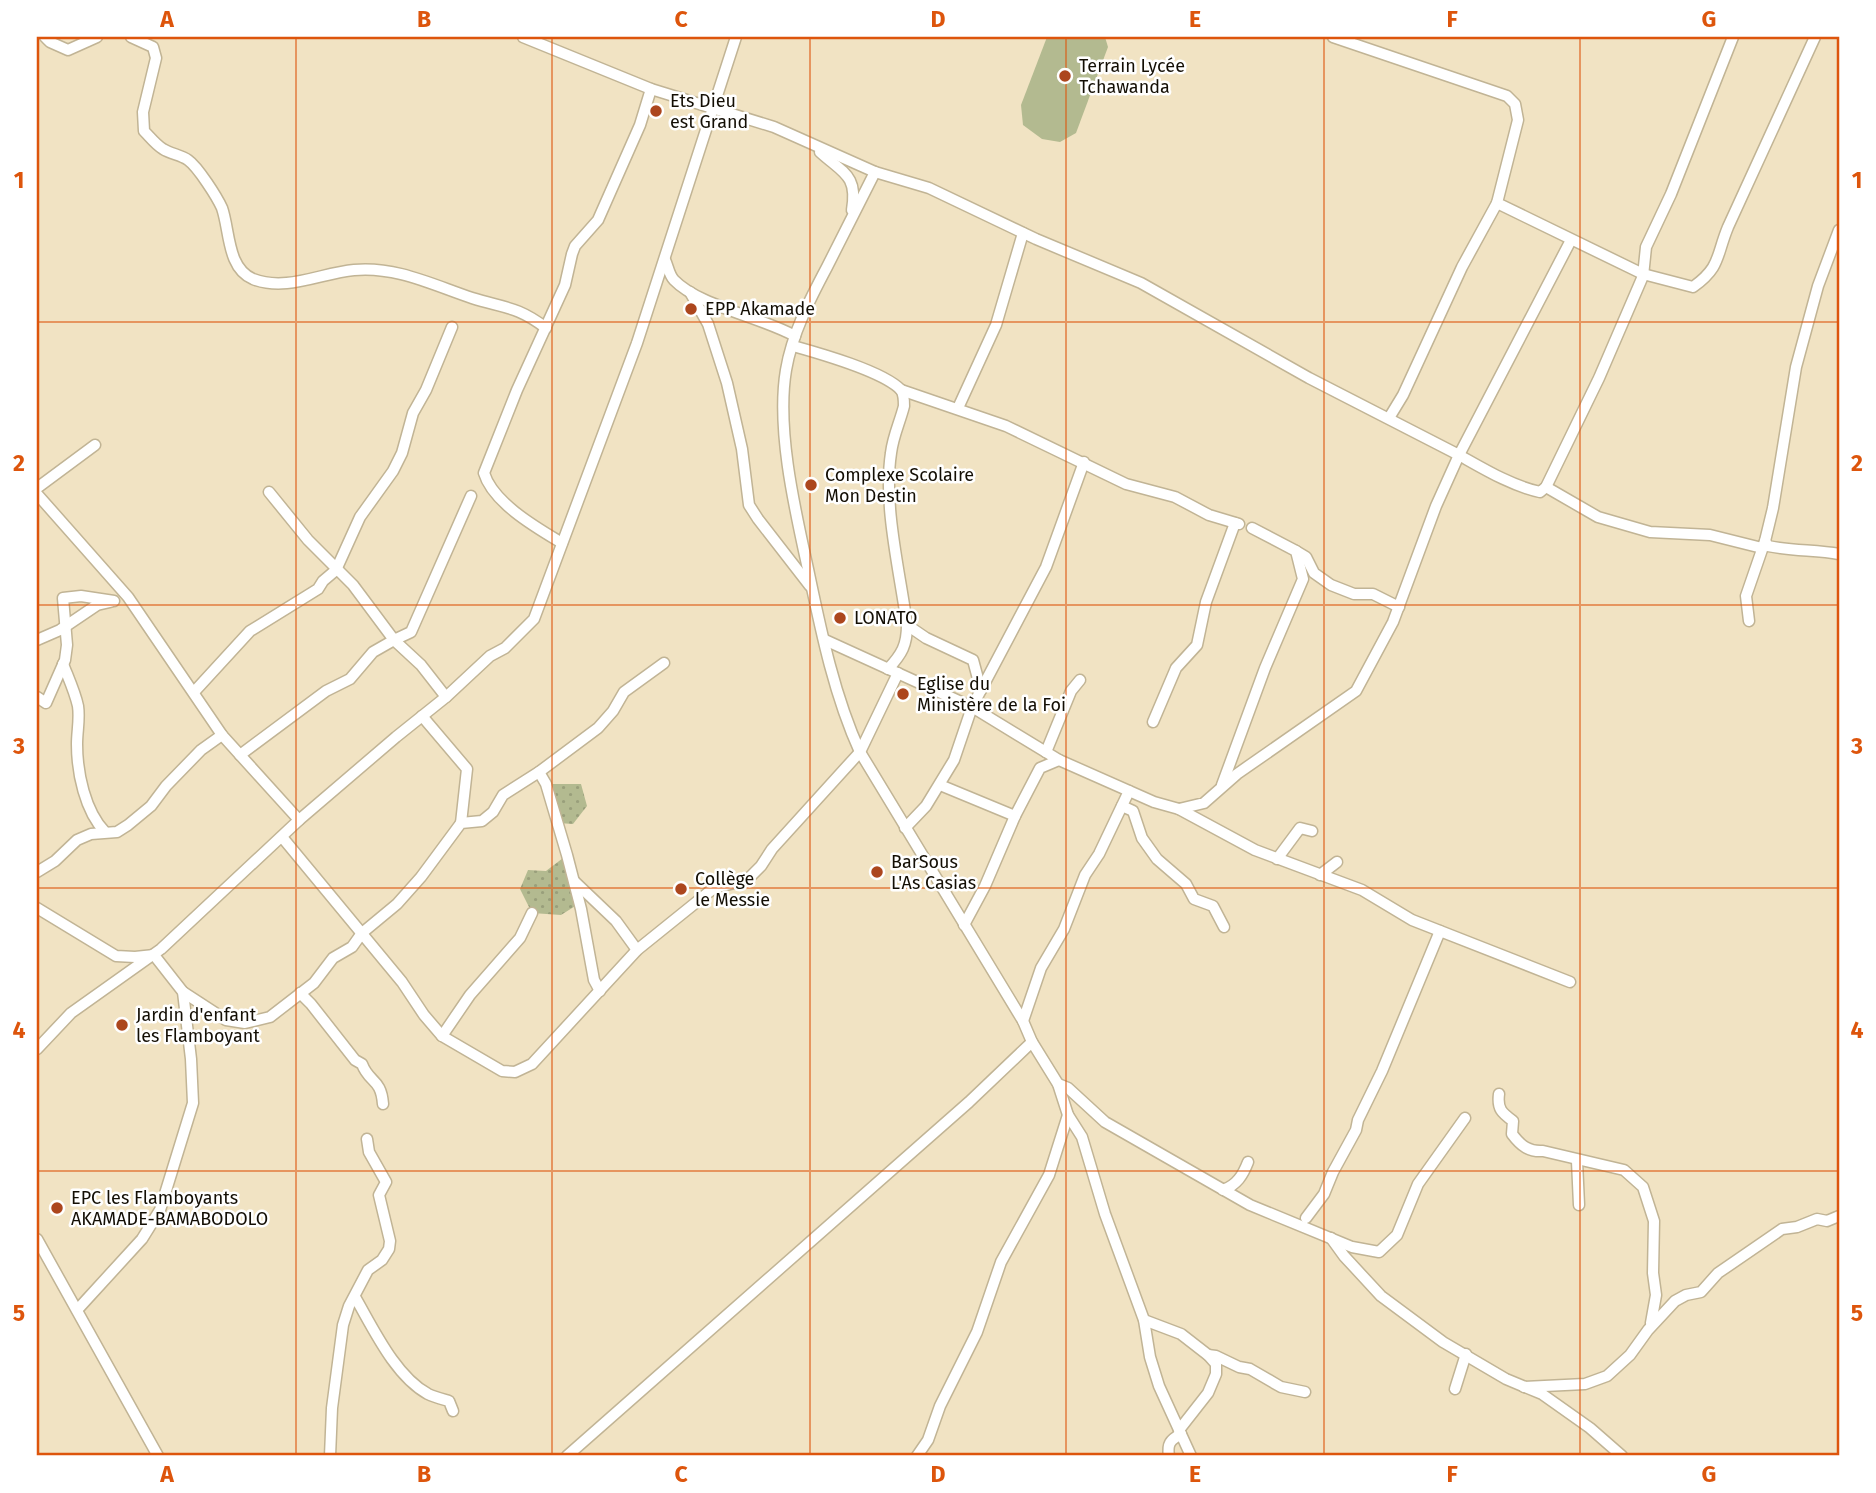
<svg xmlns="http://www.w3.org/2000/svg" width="1876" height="1493" font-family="'Fira Sans',sans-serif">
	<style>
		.park { fill: url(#park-dots) }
		.pitch { fill: #b3ba90 }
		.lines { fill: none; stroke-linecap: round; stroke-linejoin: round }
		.minor-casing { stroke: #c1b495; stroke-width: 13 }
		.minor { stroke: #fff; stroke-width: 10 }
		.grid { fill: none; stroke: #dd550c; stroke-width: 2; stroke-opacity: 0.55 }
		.poi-dot { fill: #ac461d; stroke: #fff; stroke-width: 2.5 }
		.labels { text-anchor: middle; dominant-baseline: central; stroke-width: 5; stroke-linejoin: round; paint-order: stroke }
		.poi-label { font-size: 18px; fill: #130e04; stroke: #fff; text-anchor: start }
		.neatline { fill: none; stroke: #dd550c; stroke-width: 2.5 }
		.grid-label { font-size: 23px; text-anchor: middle; font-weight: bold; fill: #dd550c }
	</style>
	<defs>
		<pattern id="park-dots" width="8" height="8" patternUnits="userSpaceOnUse" patternTransform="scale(1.75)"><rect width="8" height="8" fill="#b3ba90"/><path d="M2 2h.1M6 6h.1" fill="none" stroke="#999f7b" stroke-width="1.8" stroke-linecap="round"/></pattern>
	</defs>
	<rect width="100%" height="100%" fill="#f1e3c3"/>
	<g class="park">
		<polygon points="546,784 581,784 587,806 573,824 558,823"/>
		<polygon points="567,855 580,903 561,915 532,913 520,889 528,870 546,871"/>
	</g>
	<polygon class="pitch" points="1047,37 1105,37 1108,47 1076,133 1060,142 1042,139 1023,125 1021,105"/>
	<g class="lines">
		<defs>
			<g id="minor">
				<polyline points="45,37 50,42 68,50 97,37"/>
				<path d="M131,37L153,47L156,58L143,112L144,131C150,137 156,145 163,149C171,154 181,155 188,160C198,167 217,197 222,208C230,231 227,268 253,279C286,292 321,273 354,270C396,266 433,285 472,298C504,308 517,306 546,328"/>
				<path d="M523,37L651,89L774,127L875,172C859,204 843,235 827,267C810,299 792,334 786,370C776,429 795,510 808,569C821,631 834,695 860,752L1023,1021L1032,1042L1058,1084L1068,1115L1082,1137L1105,1214L1144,1320L1150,1357L1159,1386L1191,1456"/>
				<path d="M1333,37L1507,96L1515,104L1518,120L1497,203L1643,274L1693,287C1721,267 1716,256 1728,227L1815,37"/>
				<path d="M820,152C843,173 858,175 852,210"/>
				<polyline points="875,172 929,188 1036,239 1141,283 1309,378 1459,455 1571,240"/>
				<path d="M665,260C668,266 669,275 674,280C699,306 761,317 795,336"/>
				<polyline points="690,292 708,324 727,383 742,449 749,505 758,519 810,586"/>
				<path d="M793,346C818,353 883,371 901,390C904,394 904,401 904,406C900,422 893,436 891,453C883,506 900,572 907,625C907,645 902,654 888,669"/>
				<polyline points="901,390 1006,426 1126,484 1175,497 1209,515 1239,524"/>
				<polyline points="958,408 996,325 1023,233"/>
				<polyline points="1389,418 1403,395 1462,267 1497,203"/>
				<polyline points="1546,487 1598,517 1650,532 1710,535 1762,548"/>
				<polyline points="37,488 95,445"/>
				<polyline points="269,492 308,540 353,585 394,640 411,632 471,496"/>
				<polyline points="37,494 128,597 222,735 299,820"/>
				<path d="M1765,541L1768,546C1792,551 1816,550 1839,554"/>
				<path d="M562,543C537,528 493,503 484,473L517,390L565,285L572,254L575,246L598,220L640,125L651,89"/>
				<polyline points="1296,551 1306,557 1314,573 1331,585 1354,594 1373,594 1399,607"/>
				<polyline points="1749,621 1746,596 1765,541 1773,508 1796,367 1818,286 1839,230"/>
				<polyline points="907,625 926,638 973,660 981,690"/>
				<polyline points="37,640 60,630 97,605 110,602"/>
				<path d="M825,640L972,707L1059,760L1154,802L1179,809L1204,803L1237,774L1356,691L1393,622L1436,506L1459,455C1484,469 1512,486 1540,492L1546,487L1599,378L1643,276L1646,247L1671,194L1733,37"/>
				<path d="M63,664C68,677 75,692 78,706C80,719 77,731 77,744C77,773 85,811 105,832"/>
				<polyline points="194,692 250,631 318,589 323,581 336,570 360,517 393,471 402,453 413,413 426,390 452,327"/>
				<polyline points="37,697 46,703 65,660 67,645 63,598 81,596 114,601"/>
				<polyline points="422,716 467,769 461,823"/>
				<polyline points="1153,722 1176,668 1197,645 1206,602 1235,523"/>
				<polyline points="1046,752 1071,691 1080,680"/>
				<polyline points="240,755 326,691 350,679 373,652 394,640 421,665 446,697"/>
				<polyline points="539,772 546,784 567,855 581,909 594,980 600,991"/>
				<polyline points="940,785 1015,816"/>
				<polyline points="1222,785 1265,668 1303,579 1296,551 1252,528"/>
				<polyline points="1122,806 1133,811 1142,838 1157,859 1186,884 1194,899 1213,906 1224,927"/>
				<polyline points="1179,809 1255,850 1362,890 1412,920 1570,982"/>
				<polyline points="905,828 926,806 954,760 972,707 1046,567 1084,462"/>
				<polyline points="282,837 402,982 424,1015 442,1036 502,1071 515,1072 532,1064 637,950 714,888 747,880 761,866 772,849 860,752 898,673"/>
				<polyline points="1277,859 1300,828 1312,831"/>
				<polyline points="37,872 55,861 77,840 91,834 117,832 128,825 151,806 166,786 201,750 222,735"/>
				<polyline points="1320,875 1337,862"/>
				<polyline points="574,881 616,921 637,950"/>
				<polyline points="37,908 116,956 135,957 154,955 183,992 191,1059 193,1103 160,1210 142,1239 78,1309"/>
				<polyline points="964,925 985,886 1015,816 1040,768 1059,760"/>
				<polyline points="183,992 226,1020 245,1023 270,1017 314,983 333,958 352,947 362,933 397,904 421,877 461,823 482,821 493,812 503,795 539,772 598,728 613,711 624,692 664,663"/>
				<path d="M300,993L311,1004L355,1060L362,1064C369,1083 381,1078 383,1104"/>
				<polyline points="1023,1021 1041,968 1064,929 1085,875 1099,854 1129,791"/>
				<polyline points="442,1036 470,995 520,938 532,913"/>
				<polyline points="37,1049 71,1013 161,949 299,820 396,737 446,697 490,656 505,648 534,619 637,343 736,37"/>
				<polyline points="1058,1084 1068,1088 1105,1122 1250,1205 1352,1247 1379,1252 1397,1235 1418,1184 1465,1118"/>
				<path d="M1499,1094C1497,1109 1502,1113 1513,1121L1512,1134C1521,1146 1529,1152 1543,1151L1624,1170L1643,1187L1654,1221L1653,1273L1656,1295L1651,1323"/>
				<polyline points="1577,1161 1579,1205"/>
				<path d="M1223,1190C1237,1185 1243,1175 1248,1162"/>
				<polyline points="1306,1218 1324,1194 1333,1172 1356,1130 1358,1120 1382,1071 1440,931"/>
				<polyline points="1331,1238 1344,1256 1381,1296 1443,1342 1506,1379 1542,1394 1590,1428 1622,1456"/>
				<polyline points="37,1239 158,1456"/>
				<path d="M355,1297C373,1328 395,1376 428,1394C434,1397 442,1399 449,1401L453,1411"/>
				<polyline points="1144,1320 1181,1334 1208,1355 1216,1364 1216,1374 1208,1393 1179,1430"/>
				<polyline points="1208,1355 1216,1356 1239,1367 1250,1369 1281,1387 1305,1392"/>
				<polyline points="1524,1387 1585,1384 1607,1376 1630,1355 1648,1330 1675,1301 1686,1295 1701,1292 1718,1273 1782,1229 1797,1227 1817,1219 1827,1221 1839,1216"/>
				<polyline points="1455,1389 1466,1354"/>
				<polyline points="330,1456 332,1408 343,1325 349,1306 368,1270 382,1260 389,1249 390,1241 379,1195 386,1182 369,1152 367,1139"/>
				<polyline points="567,1456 969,1102 1032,1042"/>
				<polyline points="917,1456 928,1440 940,1406 977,1332 1001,1262 1049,1175 1068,1115"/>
				<path d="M1169,1456C1167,1444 1170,1440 1181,1434"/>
			</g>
		</defs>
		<use href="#minor" class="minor-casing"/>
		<use href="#minor" class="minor"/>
	</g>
	<path class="grid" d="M296,37V1456M552,37V1456M810,37V1456M1066,37V1456M1324,37V1456M1580,37V1456M37,322H1839M37,605H1839M37,888H1839M37,1171H1839"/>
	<g class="poi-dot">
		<circle cx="1065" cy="76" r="7"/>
		<circle cx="656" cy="111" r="7"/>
		<circle cx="691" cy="309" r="7"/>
		<circle cx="811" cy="485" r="7"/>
		<circle cx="840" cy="618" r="7"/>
		<circle cx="903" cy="694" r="7"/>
		<circle cx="877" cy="872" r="7"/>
		<circle cx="681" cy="889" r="7"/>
		<circle cx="122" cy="1025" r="7"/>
		<circle cx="57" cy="1208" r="7"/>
	</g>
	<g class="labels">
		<g class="poi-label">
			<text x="1079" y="66">Terrain Lycée<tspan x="1079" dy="21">Tchawanda</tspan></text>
			<text x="670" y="101">Ets Dieu<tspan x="670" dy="21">est Grand</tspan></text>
			<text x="705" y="309">EPP Akamade</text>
			<text x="825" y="475">Complexe Scolaire<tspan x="825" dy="21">Mon Destin</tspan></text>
			<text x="854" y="618">LONATO</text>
			<text x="917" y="684">Eglise du<tspan x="917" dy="21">Ministère de la Foi</tspan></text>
			<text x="891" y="862">BarSous<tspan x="891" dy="21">L'As Casias</tspan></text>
			<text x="695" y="879">Collège<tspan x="695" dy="21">le Messie</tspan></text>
			<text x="136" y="1015">Jardin d'enfant<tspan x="136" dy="21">les Flamboyant</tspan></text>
			<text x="71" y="1198">EPC les Flamboyants<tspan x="71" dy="21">AKAMADE-BAMABODOLO</tspan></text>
		</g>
	</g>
	<rect width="1876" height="1493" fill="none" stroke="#ffffff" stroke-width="77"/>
	<rect x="38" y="38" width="1800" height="1416" class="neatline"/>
	<g class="grid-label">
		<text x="167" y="27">A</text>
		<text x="424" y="27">B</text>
		<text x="681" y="27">C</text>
		<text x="938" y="27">D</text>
		<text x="1195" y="27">E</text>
		<text x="1452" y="27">F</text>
		<text x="1709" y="27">G</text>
		<text x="19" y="188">1</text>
		<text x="1857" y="188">1</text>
		<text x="19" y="471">2</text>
		<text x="1857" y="471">2</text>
		<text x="19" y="754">3</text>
		<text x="1857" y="754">3</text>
		<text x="19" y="1038">4</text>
		<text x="1857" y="1038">4</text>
		<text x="19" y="1321">5</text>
		<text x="1857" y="1321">5</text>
		<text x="167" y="1482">A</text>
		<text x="424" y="1482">B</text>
		<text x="681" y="1482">C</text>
		<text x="938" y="1482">D</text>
		<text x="1195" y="1482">E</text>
		<text x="1452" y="1482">F</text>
		<text x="1709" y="1482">G</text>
	</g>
</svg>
